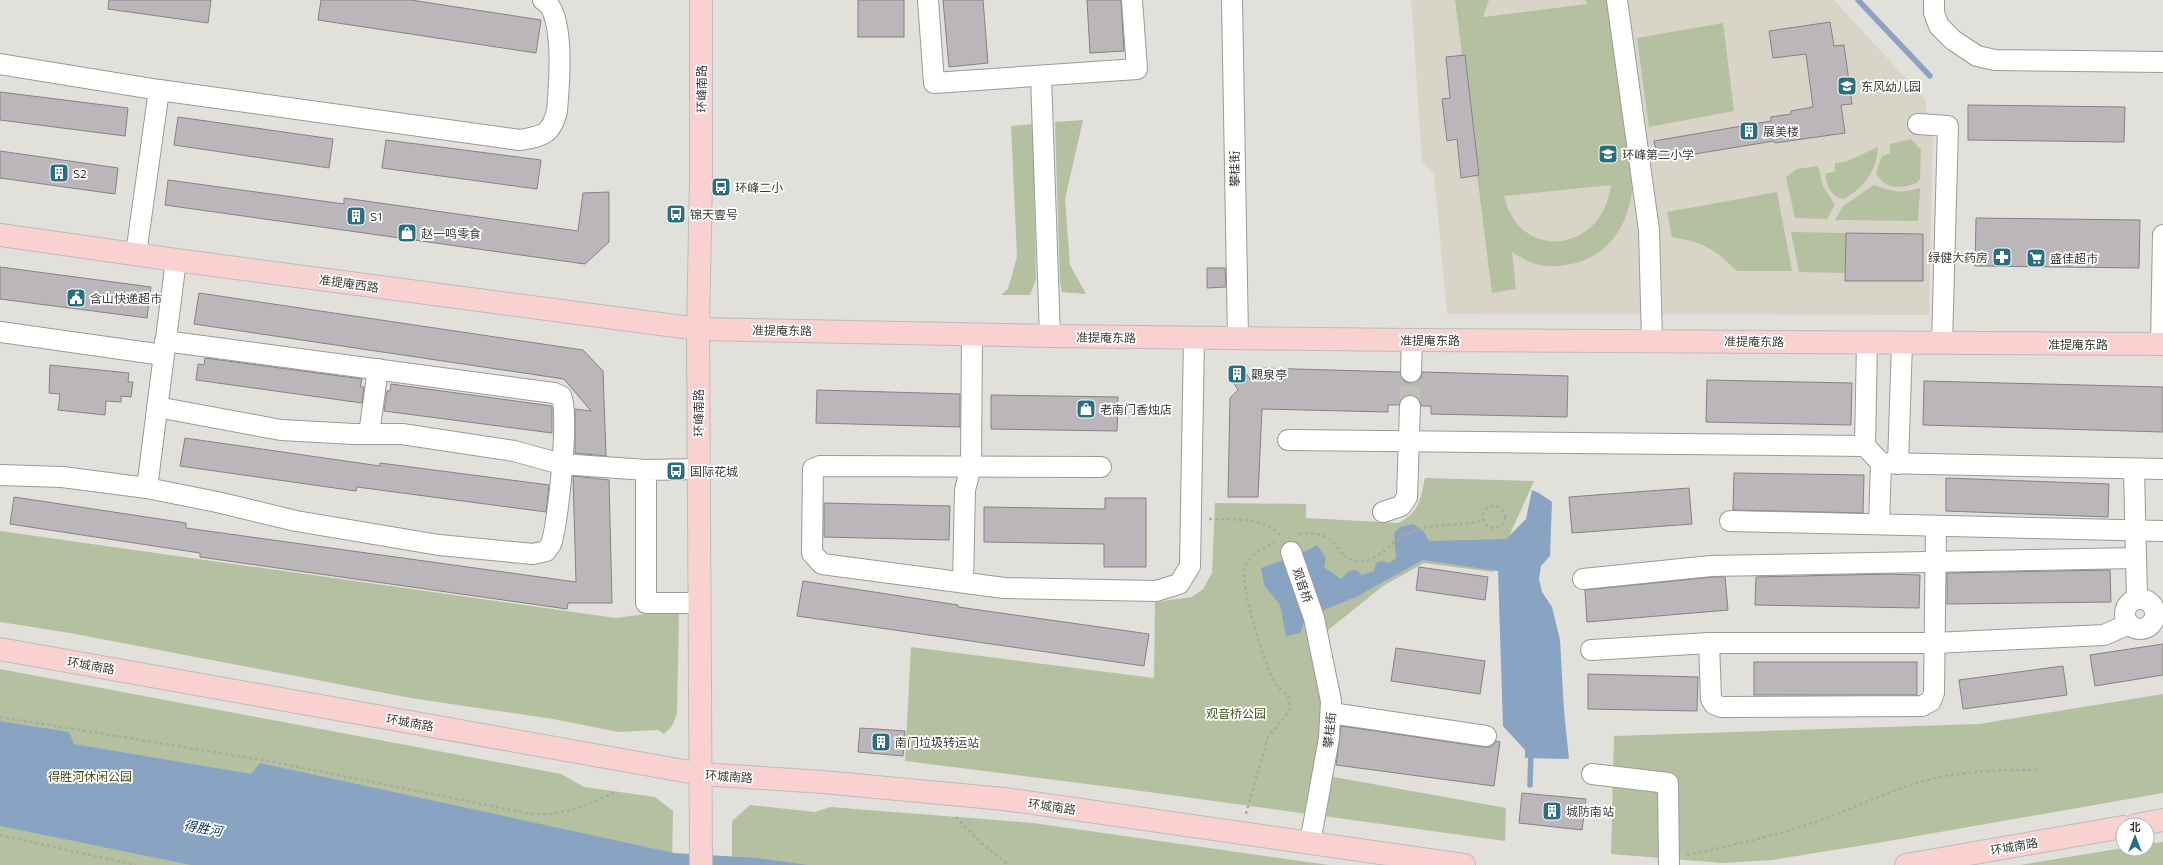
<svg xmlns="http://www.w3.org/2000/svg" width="2163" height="865" font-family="Commissioner,'Noto Sans SC',sans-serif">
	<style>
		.built { fill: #d8d5c8 }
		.green { fill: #b5c0a1; fill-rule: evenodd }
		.water { fill: #89a3c2 }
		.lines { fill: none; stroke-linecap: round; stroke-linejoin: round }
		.stream { stroke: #89a3c2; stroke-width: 5.5 }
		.building { fill: #bab6b9; stroke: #868185 }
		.minor-tunnel { stroke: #c1bfba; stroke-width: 20; stroke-dasharray: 20 10; stroke-linecap: butt }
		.minor-casing { stroke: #9c9a95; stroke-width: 22 }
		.major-casing { stroke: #bcbcbc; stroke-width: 24 }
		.path { stroke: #aaa9a4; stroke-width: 2.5; stroke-dasharray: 3 3; stroke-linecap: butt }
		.minor { stroke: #fff; stroke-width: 20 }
		.major { stroke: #f9d1d0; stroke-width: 22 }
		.labels { text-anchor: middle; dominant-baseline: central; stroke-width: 3.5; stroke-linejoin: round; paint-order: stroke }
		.poi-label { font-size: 12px; fill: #3b3b39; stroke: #fff; text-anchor: start }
		.street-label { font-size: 12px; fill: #3b3b39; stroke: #fff }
		.park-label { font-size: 12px; fill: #425116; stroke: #fff }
		.water-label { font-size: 13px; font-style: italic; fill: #0f345d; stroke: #fff }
	</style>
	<rect width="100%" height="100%" fill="#e2e0da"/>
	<polygon class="built" points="1411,0 1834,0 1926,100 1927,133 1933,133 1929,315 1447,314 1434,175 1422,161"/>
	<g class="green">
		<path d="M1455,0H1489L1483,17L1587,4L1585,0H1609L1633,181C1631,219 1614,252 1576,263C1564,266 1549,268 1536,264C1528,262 1519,256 1512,252L1516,289L1492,293ZM1611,185C1603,253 1519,263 1504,196Z"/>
		<polygon points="1723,23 1734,111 1649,127 1637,38"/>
		<polygon points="1083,120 1065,199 1070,265 1086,294 1062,292 1060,283 1055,122"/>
		<polygon points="1033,124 1036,279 1030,295 1001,295 1008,289 1017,257 1011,126"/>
		<path d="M1911,139L1921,150L1920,179L1917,183C1901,189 1885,190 1876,173L1882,156L1890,153V144Z"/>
		<path d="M1878,147C1877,170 1864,188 1844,199C1831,197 1827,186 1825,174L1835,171V163L1845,162Z"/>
		<polygon points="1818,166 1823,186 1835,205 1827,219 1795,218 1786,177 1797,169"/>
		<path d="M1874,185C1894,192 1899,194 1920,188L1918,221L1835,220L1843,206Z"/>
		<path d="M1777,192L1792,271H1737C1713,248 1705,243 1672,237L1667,212Z"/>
		<polygon points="1791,232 1846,233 1845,273 1799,272"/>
		<path d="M1425,478L1534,481L1493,572L1424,563L1383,586L1312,643L1328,698L1317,774L1506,808L1505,841L1134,790L905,761L911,647L1154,678L1155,602L1192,597L1203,589L1212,573L1215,503L1306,504V518L1398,523C1420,512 1420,500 1425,478Z"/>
		<polygon points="0,531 616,618 653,613 679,612 677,714 672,726 664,734 658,730 619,732 553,719 411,698 70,633 0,622"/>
		<polygon points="0,669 561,774 584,787 655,797 673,811 672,865 0,865"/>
		<polygon points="2163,694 2163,793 1883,842 1772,860 1723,863 1611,854 1614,736 1979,724"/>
		<polygon points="750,805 815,812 830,807 1033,823 1329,865 732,865 732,821"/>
		<polygon points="2163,842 2163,865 2020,865 2123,848 2147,849 2147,844"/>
	</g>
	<g class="water">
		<polygon points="1532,490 1539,493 1552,502 1550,556 1541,566 1539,579 1542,592 1552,607 1560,640 1564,711 1569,759 1525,758 1525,750 1503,726 1498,571 1423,560 1356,597 1306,617 1300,633 1286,636 1280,605 1264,585 1261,568 1298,555 1317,545 1326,558 1324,567 1341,579 1348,571 1356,570 1362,575 1374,571 1376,563 1381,561 1389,563 1396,558 1394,533 1400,527 1413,524 1424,532 1429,541 1506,539 1526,519"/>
		<polygon points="0,721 69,732 74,744 251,774 260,763 674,853 757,858 808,865 191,865 0,826"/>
	</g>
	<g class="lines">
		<g class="stream">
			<polyline points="1858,0 1930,76"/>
			<polyline points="1530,785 1531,751"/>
		</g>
	</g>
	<g class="building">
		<polygon points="109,0 211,0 208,23 108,9"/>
		<polygon points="321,0 411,0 541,20 536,53 318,20"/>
		<rect x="858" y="0" width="46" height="37"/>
		<polygon points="943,0 983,0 988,63 949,67"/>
		<polygon points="1087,0 1121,0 1124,51 1090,53"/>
		<polygon points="1830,22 1834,46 1844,45 1852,104 1841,105 1845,133 1775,143 1774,141 1658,160 1654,141 1771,121 1771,117 1791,114 1791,111 1813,107 1806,54 1773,58 1769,31"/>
		<polygon points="1465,55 1479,175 1461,178 1457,139 1447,141 1442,99 1450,98 1446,57"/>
		<polygon points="0,92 128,108 125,136 0,120"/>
		<polygon points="1968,105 2125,107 2124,142 1968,140"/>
		<polygon points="178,117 333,139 329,168 174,145"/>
		<polygon points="386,140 541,160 537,189 382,168"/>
		<polygon points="0,151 118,168 115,194 0,178"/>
		<polygon points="168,180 344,204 344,198 578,231 583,193 609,192 609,242 585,264 542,258 165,205"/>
		<polygon points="1976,218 2140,220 2139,268 1975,266"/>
		<polygon points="1846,233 1923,234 1923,281 1845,281"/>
		<polygon points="0,267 151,287 147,318 0,299"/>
		<polygon points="1207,268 1225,268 1226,287 1207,288"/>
		<polygon points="199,293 583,350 603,371 606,456 575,453 575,409 591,411 564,379 194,324"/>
		<polygon points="205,358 362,379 360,387 364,387 362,403 196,380 198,364 204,365"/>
		<polygon points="50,365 129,373 128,382 133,382 131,397 121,396 121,402 106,401 105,415 58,410 60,394 49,393"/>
		<polygon points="1232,366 1241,366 1250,379 1261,368 1400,372 1405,382 1411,383 1421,378 1422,372 1568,376 1567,417 1431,414 1431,406 1421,406 1416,396 1410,395 1404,396 1399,405 1388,405 1388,412 1262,409 1258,497 1228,497 1230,398 1238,390 1229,374"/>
		<polygon points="1707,380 1852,383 1851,425 1706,422"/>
		<polygon points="1924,381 2163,387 2163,432 1923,425"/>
		<polygon points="391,384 552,406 552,433 384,411 387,391 390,391"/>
		<polygon points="817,390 960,394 960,427 816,423"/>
		<polygon points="991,395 1118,397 1117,431 991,429"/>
		<polygon points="185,438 380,466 380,463 549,485 546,512 357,487 356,491 180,466"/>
		<polygon points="1734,473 1864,475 1863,513 1733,510"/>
		<polygon points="573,476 609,480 612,603 568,603 567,609 200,557 200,553 10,524 14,497 186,523 186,528 576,582"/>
		<polygon points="1946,478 2109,484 2108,517 1946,511"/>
		<polygon points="1689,488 1692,524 1572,533 1569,497"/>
		<polygon points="1105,498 1146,498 1146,567 1104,567 1104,544 984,542 984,507 1105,509"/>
		<polygon points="824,503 950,506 949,540 824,537"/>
		<polygon points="1419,567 1488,577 1485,600 1416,590"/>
		<polygon points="2110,570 2111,602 1947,604 1947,573"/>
		<polygon points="1891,574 1920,575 1919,608 1755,605 1756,577"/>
		<polygon points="1712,577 1725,577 1728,610 1587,622 1585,590"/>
		<polygon points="803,581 958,605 958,607 1149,634 1144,666 797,616"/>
		<polygon points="2163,644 2163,675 2095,686 2090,655"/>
		<polygon points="1396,648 1485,661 1480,694 1391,681"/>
		<rect x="1754" y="662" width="163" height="33"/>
		<polygon points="2063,666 2067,695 1963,709 1959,680"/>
		<polygon points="1588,674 1698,677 1697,711 1588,709"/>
		<polygon points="1341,726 1484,747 1491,747 1496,741 1500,742 1494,786 1336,765"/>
		<polygon points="860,728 905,731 903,756 858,752"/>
		<polygon points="1522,793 1586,799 1582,830 1519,823"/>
	</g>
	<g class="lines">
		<polyline class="minor-tunnel" points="1410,406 1411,372"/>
		<defs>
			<g id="minor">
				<polyline points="928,0 934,83 1137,69 1132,0"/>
				<polyline points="1232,0 1238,338"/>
				<polyline points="1617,0 1649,230 1652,340"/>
				<polyline points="1934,0 1934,13 1939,26 1953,40 1977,56 1995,60 2163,62"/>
				<path d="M0,64L159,90L520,140C543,136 551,135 557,111C559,88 566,11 543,0"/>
				<polyline points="1041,76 1050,336"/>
				<polyline points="1918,124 1948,126 1942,343"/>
				<polyline points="136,254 159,90"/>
				<polyline points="0,332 163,355"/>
				<polyline points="2161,344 2163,235"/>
				<polyline points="1411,372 1412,340"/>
				<polyline points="157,407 281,430 354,434 402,434 514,451 561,464 646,470"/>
				<polyline points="369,434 378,369"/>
				<polyline points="1288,440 1865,446 1881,463 2163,469"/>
				<polyline points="1865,446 1867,342"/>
				<polyline points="1898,464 1902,343"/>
				<polyline points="1101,467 820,466 813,469 812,553 822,564 1004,588 1156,591 1179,584 1190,566 1194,338"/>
				<polyline points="699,469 646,470 646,603 700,603"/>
				<polyline points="2134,469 2137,599"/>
				<path d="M0,475L62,477L147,488L217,502L296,521L439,545L533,554L546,551C547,549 550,546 551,544C558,526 570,410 561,396L554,393L165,341"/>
				<polyline points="147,488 176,260"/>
				<polyline points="1383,512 1401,506 1407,497 1410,406"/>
				<polyline points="1730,521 2163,531"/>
				<polyline points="1879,524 1881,463"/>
				<polyline points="1291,552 1314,618 1331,701 1329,738 1310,843"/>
				<polyline points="1583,579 1711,566 2136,558"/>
				<polyline points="963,582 965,490 971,466 972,334"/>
				<circle cx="2140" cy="614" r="15"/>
				<polyline points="1709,643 1711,699 1714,704 1721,707 1922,706 1931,701 1934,693 1936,526"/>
				<polyline points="1591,650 1709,643 1934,643 2104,635 2129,624"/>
				<polyline points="1331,713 1486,736"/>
				<polyline points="1592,774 1668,783 1669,865"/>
			</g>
			<g id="major">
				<polyline points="701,0 701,178 698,329 701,865"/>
				<polyline points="0,235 176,260 698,329 1050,336 1412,340 2163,344"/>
				<polyline points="0,649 701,774 823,782 1004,799 1464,865"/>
				<polyline points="2136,825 2163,820"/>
				<polyline points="1906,865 2123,827"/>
			</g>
		</defs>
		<use href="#minor" class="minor-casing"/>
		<use href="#major" class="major-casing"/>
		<g class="path">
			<circle cx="1494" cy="517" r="11"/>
			<path d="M1209,519C1235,520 1263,516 1281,536"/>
			<path d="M1299,534C1342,529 1332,557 1356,561C1375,564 1391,543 1406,534C1431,521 1457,528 1483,520"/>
			<path d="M0,717L263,760L531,814C564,816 588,805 617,791"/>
			<path d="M1246,814L1268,737L1290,710L1288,696C1284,692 1278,688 1275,683C1265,666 1239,584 1245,567C1249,555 1265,547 1275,542"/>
			<polyline points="956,817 981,843 1009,865"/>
			<polyline points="0,835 136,865"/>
			<path d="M1687,855C1733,845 1780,835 1824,819C1861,805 1897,787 1935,778C1970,771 2005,769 2040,770"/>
		</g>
		<use href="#minor" class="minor"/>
		<use href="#major" class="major"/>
	</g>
	<defs>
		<symbol id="school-square" viewBox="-11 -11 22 22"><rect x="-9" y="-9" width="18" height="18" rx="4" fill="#2a6e7f" stroke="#fff"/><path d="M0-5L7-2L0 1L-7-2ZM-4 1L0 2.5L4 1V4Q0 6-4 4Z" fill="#fff"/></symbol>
		<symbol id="building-square" viewBox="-11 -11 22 22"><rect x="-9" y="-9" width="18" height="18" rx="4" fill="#2a6e7f" stroke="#fff"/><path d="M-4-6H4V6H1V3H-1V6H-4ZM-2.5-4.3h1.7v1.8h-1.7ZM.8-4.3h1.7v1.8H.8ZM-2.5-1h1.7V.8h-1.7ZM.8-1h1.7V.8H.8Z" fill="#fff"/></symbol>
		<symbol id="bus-square" viewBox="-11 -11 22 22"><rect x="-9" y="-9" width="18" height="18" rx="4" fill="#2a6e7f" stroke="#fff"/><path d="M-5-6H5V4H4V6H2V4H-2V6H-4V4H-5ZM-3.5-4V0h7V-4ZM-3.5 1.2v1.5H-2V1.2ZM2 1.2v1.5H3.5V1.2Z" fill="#fff"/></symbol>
		<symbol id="shop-square" viewBox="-11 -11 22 22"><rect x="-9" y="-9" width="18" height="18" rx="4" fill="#2a6e7f" stroke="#fff"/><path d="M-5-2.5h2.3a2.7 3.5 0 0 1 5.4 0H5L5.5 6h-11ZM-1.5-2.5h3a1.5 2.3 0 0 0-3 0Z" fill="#fff"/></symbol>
		<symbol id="pharmacy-square" viewBox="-11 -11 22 22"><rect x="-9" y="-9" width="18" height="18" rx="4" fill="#2a6e7f" stroke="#fff"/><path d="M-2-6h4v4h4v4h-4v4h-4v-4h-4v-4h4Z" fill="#fff"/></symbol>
		<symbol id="supermarket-square" viewBox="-11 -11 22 22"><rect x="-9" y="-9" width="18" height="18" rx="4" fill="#2a6e7f" stroke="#fff"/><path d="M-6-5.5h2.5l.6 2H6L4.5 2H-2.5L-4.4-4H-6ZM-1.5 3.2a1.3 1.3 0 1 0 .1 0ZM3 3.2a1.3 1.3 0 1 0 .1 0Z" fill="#fff"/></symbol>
		<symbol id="civic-square" viewBox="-11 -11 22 22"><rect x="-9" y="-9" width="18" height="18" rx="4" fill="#2a6e7f" stroke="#fff"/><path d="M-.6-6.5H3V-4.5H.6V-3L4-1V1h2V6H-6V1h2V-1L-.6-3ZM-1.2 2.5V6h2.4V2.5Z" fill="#fff"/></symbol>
	</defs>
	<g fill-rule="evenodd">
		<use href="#school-square" x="1836" y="75" width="22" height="22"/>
		<use href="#building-square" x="1738" y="120" width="22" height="22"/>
		<use href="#school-square" x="1597" y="143" width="22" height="22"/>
		<use href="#building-square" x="48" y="162" width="22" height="22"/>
		<use href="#bus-square" x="710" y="176" width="22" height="22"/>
		<use href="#bus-square" x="665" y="203" width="22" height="22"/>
		<use href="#building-square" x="345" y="205" width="22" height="22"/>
		<use href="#shop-square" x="396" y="222" width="22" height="22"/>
		<use href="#pharmacy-square" x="1991" y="246" width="22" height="22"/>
		<use href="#supermarket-square" x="2025" y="247" width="22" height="22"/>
		<use href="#civic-square" x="65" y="287" width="22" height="22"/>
		<use href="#building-square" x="1226" y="363" width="22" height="22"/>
		<use href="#shop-square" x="1075" y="398" width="22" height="22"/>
		<use href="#bus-square" x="665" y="460" width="22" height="22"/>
		<use href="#building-square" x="870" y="731" width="22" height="22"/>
		<use href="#building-square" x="1541" y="800" width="22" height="22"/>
	</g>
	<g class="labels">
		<g class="poi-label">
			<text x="1861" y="86">东风幼儿园</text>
			<text x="1763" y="131">展美楼</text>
			<text x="1622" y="154">环峰第二小学</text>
			<text x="73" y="173">S2</text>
			<text x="735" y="187">环峰二小</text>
			<text x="690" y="214">锦天壹号</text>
			<text x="370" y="216">S1</text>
			<text x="421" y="233">赵一鸣零食</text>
			<text x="1988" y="257" text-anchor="end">绿健大药房</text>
			<text x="2050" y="258">盛佳超市</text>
			<text x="90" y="298">含山快递超市</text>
			<text x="1251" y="374">觀泉亭</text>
			<text x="1100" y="409">老南门香烛店</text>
			<text x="690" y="471">国际花城</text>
			<text x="895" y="742">南门垃圾转运站</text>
			<text x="1566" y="811">城防南站</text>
		</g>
		<g class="street-label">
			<text transform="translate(701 89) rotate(-90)">环峰南路</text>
			<text transform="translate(1234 169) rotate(-90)">攀桂街</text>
			<text transform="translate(349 283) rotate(8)">准提庵西路</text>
			<text transform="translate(782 330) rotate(1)">准提庵东路</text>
			<text transform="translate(1106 337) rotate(1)">准提庵东路</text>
			<text x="1430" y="340">准提庵东路</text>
			<text transform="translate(1754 341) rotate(1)">准提庵东路</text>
			<text x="2078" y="344">准提庵东路</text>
			<text transform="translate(698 413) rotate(-90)">环峰南路</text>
			<text transform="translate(1303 585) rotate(71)">观音桥</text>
			<text transform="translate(91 665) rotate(10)">环城南路</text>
			<text transform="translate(410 722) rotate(10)">环城南路</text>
			<text transform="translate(1329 730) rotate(-84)">攀桂街</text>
			<text transform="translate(729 776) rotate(4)">环城南路</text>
			<text transform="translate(1052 806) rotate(8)">环城南路</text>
			<text transform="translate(2014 846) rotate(-10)">环城南路</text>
		</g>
		<g class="park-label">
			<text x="1236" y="713">观音桥公园</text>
			<text x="90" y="776">得胜河休闲公园</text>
		</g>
		<g class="water-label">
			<text transform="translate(203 828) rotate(10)">得胜河</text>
		</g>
	</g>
	<g transform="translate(2135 837)"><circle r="19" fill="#ffffff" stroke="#b1b1b0"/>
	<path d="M0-3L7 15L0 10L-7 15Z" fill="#2a6e7f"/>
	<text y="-6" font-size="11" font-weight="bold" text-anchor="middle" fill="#3b3b39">北</text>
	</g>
</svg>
